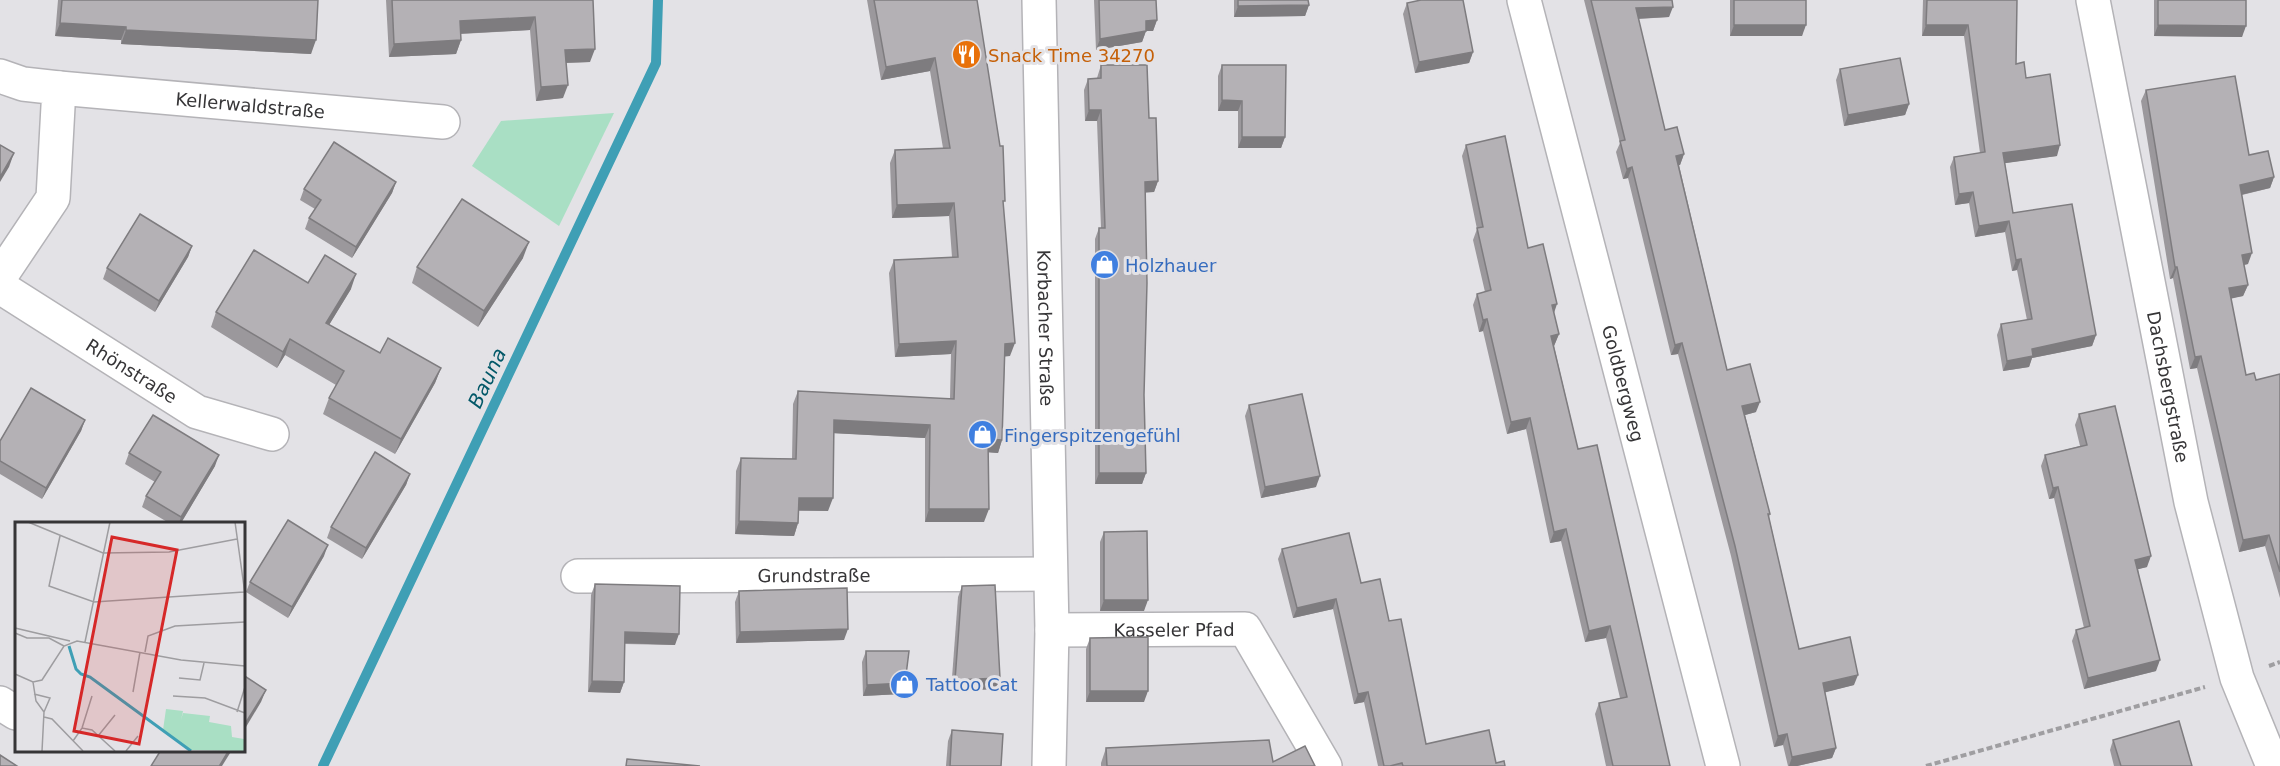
<svg xmlns="http://www.w3.org/2000/svg" width="2280" height="766" font-family="'DejaVu Sans',sans-serif">
	<style>
		.green { fill: #a9dfc4 }
		.lines { fill: none; stroke-linecap: round; stroke-linejoin: round }
		.stream { stroke: #3f9fb5; stroke-width: 10 }
		.minor-casing { stroke: #b4b3b7; stroke-width: 36 }
		.tertiary-casing { stroke: #b4b3b7; stroke-width: 36 }
		.path { stroke: #9f9ea1; stroke-width: 4; stroke-dasharray: 6 3; stroke-linecap: butt }
		.minor { stroke: #fff; stroke-width: 33 }
		.tertiary { stroke: #fff; stroke-width: 33 }
		.wall { fill: #9b989c }
		.shaded-wall { fill: #7e7c7f }
		.building { fill: #b4b1b5; stroke: #7e7c7f; stroke-width: 1.5 }
		.labels { text-anchor: middle; dominant-baseline: central; stroke-width: 6; stroke-linejoin: round; paint-order: stroke }
		.food-label { font-size: 18px; fill: #c56008; stroke: #e3e2e6; text-anchor: start }
		.street-label { font-size: 18px; fill: #363537; stroke: #e3e2e6 }
		.shop-label { font-size: 18px; fill: #366cbe; stroke: #e3e2e6; text-anchor: start }
		.water-label { font-size: 20px; font-style: italic; fill: #035868; stroke: #e3e2e6 }
		.inset-river { fill: none; stroke: #3f9fb5; stroke-width: 3 }
		.inset-road { fill: none; stroke: #9e9da0; stroke-width: 1.5 }
		.view { fill: #d62828; fill-opacity: 0.15; stroke: #d62828; stroke-width: 3 }
		.inset-edge { fill: none; stroke: #363537; stroke-width: 3 }
	</style>
	<rect width="100%" height="100%" fill="#e3e2e6"/>
	<polygon class="green" points="614,113 559,226 472,166 501,121"/>
	<g class="lines">
		<polyline class="stream" points="323,766 656,63 658,0"/>
		<defs>
			<g id="minor">
				<path id="s1" d="M1524,0L1723,766"/>
				<path id="s2" d="M2093,0L2191,502L2237,678L2273,766"/>
				<polyline points="0,76 23,84 59,88 53,198 0,277"/>
				<path id="s3" d="M59,88L443,122"/>
				<path id="s4" d="M0,287L197,412L272,434"/>
				<path id="s5" d="M578,576L1049,574"/>
				<path id="s6" d="M1052,630L1245,629L1325,766"/>
				<polyline points="0,703 16,713"/>
			</g>
			<g id="tertiary">
				<path id="s7" d="M1039,0L1052,630L1049,766"/>
			</g>
		</defs>
		<use href="#minor" class="minor-casing"/>
		<use href="#tertiary" class="tertiary-casing"/>
		<g class="path">
			<polyline points="2269,666 2280,662"/>
			<polyline points="1926,766 2205,687"/>
		</g>
		<use href="#minor" class="minor"/>
		<use href="#tertiary" class="tertiary"/>
	</g>
	<g class="wall">
		<polygon points="58,0 318,0 311,54 121,44 121,40 55,36"/>
		<polygon points="386,0 593,0 590,62 566,63 563,98 536,101 530,30 460,34 461,40 456,54 389,57"/>
		<polygon points="867,0 977,0 1003,206 1010,356 1005,356 1002,440 998,453 988,452 984,522 925,522 925,438 834,433 828,511 799,511 798,523 794,536 735,534 736,471 741,458 792,459 793,404 798,391 950,399 951,354 895,357 889,273 894,260 952,257 949,216 892,218 890,163 895,150 943,148 930,71 881,80"/>
		<polygon points="1094,0 1156,0 1157,20 1153,31 1146,31 1142,42 1096,50"/>
		<polygon points="1234,0 1308,0 1309,5 1305,16 1234,17"/>
		<polygon points="1584,0 1672,0 1669,17 1638,19 1665,130 1684,154 1680,165 1679,165 1727,370 1756,412 1745,415 1770,514 1769,517 1799,649 1854,685 1825,692 1836,748 1832,758 1797,766 1788,766 1783,745 1774,747 1731,556 1678,354 1671,355 1628,178 1623,179 1616,152 1620,143"/>
		<polygon points="1730,0 1806,0 1802,36 1730,36"/>
		<polygon points="1923,0 2017,0 2016,64 2026,78 2057,156 2005,163 2013,213 2096,335 2092,346 2032,358 2029,367 2003,371 1997,335 2001,324 2027,320 2017,270 2012,271 2005,232 1975,237 1969,203 1955,205 1950,167 1954,157 1980,153 1964,36 1922,36"/>
		<polygon points="2154,0 2246,0 2242,37 2154,36"/>
		<polygon points="1407,3 1473,52 1469,63 1415,73 1403,14"/>
		<polygon points="1101,65 1149,118 1158,181 1154,192 1145,192 1144,395 1146,473 1142,484 1095,484 1095,239 1099,228 1101,228 1097,121 1085,121 1084,90 1088,79 1097,78"/>
		<polygon points="1222,65 1285,137 1281,148 1238,148 1238,111 1218,111 1218,76"/>
		<polygon points="1840,69 1909,104 1905,115 1844,126 1836,80"/>
		<polygon points="2146,90 2249,155 2274,177 2270,188 2242,195 2248,264 2244,265 2248,285 2243,296 2231,298 2246,375 2256,380 2280,374 2280,598 2265,546 2239,552 2197,368 2190,369 2173,278 2170,279 2141,101"/>
		<polygon points="1466,145 1528,248 1554,313 1559,334 1554,346 1578,449 1670,766 1606,766 1595,714 1599,703 1620,698 1606,638 1585,642 1561,541 1550,543 1526,429 1507,434 1483,331 1479,332 1473,305 1477,294 1485,292 1473,240 1477,229 1462,156"/>
		<polygon points="396,182 392,193 352,258 305,229 309,218 315,209 300,200 304,189"/>
		<polygon points="192,246 188,257 155,312 103,279 107,268"/>
		<polygon points="523,258 478,327 412,283 417,267"/>
		<polygon points="308,283 351,289 329,325 380,353 441,368 435,383 395,454 323,414 329,398 336,385 285,355 277,368 211,327 216,312"/>
		<polygon points="1249,405 1316,487 1261,498 1245,416"/>
		<polygon points="2079,414 2147,567 2138,569 2156,671 2084,689 2072,641 2076,630 2084,628 2054,498 2049,499 2041,466 2045,455 2080,446 2075,425"/>
		<polygon points="85,420 81,431 42,499 0,474 0,441"/>
		<polygon points="129,453 215,466 181,523 169,523 142,507 146,496 155,482 125,464"/>
		<polygon points="410,474 406,485 362,559 327,538 331,527"/>
		<polygon points="1104,532 1144,611 1100,611 1100,542"/>
		<polygon points="1282,549 1361,583 1389,621 1426,744 1505,766 1378,766 1364,702 1354,704 1333,609 1293,618 1278,559"/>
		<polygon points="324,556 288,618 246,592 250,582"/>
		<polygon points="595,584 675,645 625,644 624,682 620,693 588,692 591,595"/>
		<polygon points="962,586 996,689 951,691 958,597"/>
		<polygon points="739,591 844,640 736,643 735,602"/>
		<polygon points="1090,638 1144,702 1086,702 1086,649"/>
		<polygon points="866,651 901,694 863,696 862,662"/>
		<polygon points="952,730 1001,766 946,766 948,741"/>
		<polygon points="2113,740 2192,766 2114,766 2110,750"/>
		<polygon points="1106,748 1273,762 1315,766 1101,766 1101,763"/>
	</g>
	<g class="shaded-wall">
		<polygon points="1309,5 1305,16 1234,17 1238,6"/>
		<polygon points="1673,7 1669,17 1632,19 1636,8"/>
		<polygon points="535,17 530,30 455,34 460,21"/>
		<polygon points="1157,20 1153,31 1146,31 1142,42 1096,50 1100,39 1146,21"/>
		<polygon points="60,23 126,27 121,40 55,36"/>
		<polygon points="1734,25 1806,25 1802,36 1730,36"/>
		<polygon points="1926,25 1968,25 1964,36 1922,36"/>
		<polygon points="2158,25 2246,26 2242,37 2154,36"/>
		<polygon points="126,30 316,40 311,54 121,44"/>
		<polygon points="461,40 456,54 389,57 394,44"/>
		<polygon points="595,49 590,62 560,63 565,50"/>
		<polygon points="1473,52 1469,63 1415,73 1419,62"/>
		<polygon points="935,58 930,71 881,80 886,67"/>
		<polygon points="568,85 563,98 536,101 541,87"/>
		<polygon points="1222,100 1242,101 1238,111 1218,111"/>
		<polygon points="1909,104 1905,115 1844,126 1848,115"/>
		<polygon points="1089,110 1101,110 1097,121 1085,121"/>
		<polygon points="1242,137 1285,137 1281,148 1238,148"/>
		<polygon points="2060,145 2057,156 1999,164 2003,153"/>
		<polygon points="14,153 9,167 0,182 0,177"/>
		<polygon points="1684,154 1680,165 1673,167 1676,156"/>
		<polygon points="1632,167 1628,178 1623,179 1627,169"/>
		<polygon points="2274,177 2270,188 2236,196 2240,185"/>
		<polygon points="1158,181 1154,192 1141,193 1145,182"/>
		<polygon points="396,182 392,193 352,258 356,247"/>
		<polygon points="1973,192 1969,203 1955,205 1959,194"/>
		<polygon points="954,203 949,216 892,218 897,205"/>
		<polygon points="2009,221 2005,232 1975,237 1979,226"/>
		<polygon points="529,242 523,258 478,327 484,311"/>
		<polygon points="192,246 188,257 155,312 159,301"/>
		<polygon points="2252,253 2248,264 2238,266 2242,255"/>
		<polygon points="2021,259 2017,270 2012,271 2016,260"/>
		<polygon points="2175,267 2177,267 2173,278 2170,279"/>
		<polygon points="356,274 351,289 321,338 326,323"/>
		<polygon points="2248,285 2243,296 2225,300 2229,288"/>
		<polygon points="1557,304 1553,316 1552,305"/>
		<polygon points="1487,319 1483,331 1479,332 1483,320"/>
		<polygon points="1559,334 1554,346 1547,348 1551,336"/>
		<polygon points="2096,335 2092,346 2032,358 2029,367 2003,371 2007,361 2032,349"/>
		<polygon points="290,339 285,355 277,368 283,352"/>
		<polygon points="956,341 951,354 895,357 899,344"/>
		<polygon points="1015,343 1010,356 1001,357 1005,344"/>
		<polygon points="1682,343 1678,354 1671,355 1675,345"/>
		<polygon points="2201,356 2197,368 2190,369 2195,357"/>
		<polygon points="441,368 435,383 395,454 401,439"/>
		<polygon points="1760,402 1756,412 1738,417 1742,406"/>
		<polygon points="1530,418 1526,429 1507,434 1511,422"/>
		<polygon points="85,420 81,431 42,499 46,488"/>
		<polygon points="834,420 930,425 925,438 830,433"/>
		<polygon points="988,439 1002,440 998,453 984,452"/>
		<polygon points="219,455 215,466 181,523 179,523 181,517"/>
		<polygon points="1099,473 1146,473 1142,484 1095,484"/>
		<polygon points="410,474 406,485 362,559 366,548"/>
		<polygon points="1320,476 1316,487 1261,498 1265,487"/>
		<polygon points="2058,487 2054,498 2049,499 2053,488"/>
		<polygon points="799,498 833,498 828,511 794,510"/>
		<polygon points="929,509 989,509 984,522 925,522"/>
		<polygon points="739,521 798,523 794,536 735,534"/>
		<polygon points="1566,529 1561,541 1550,543 1554,532"/>
		<polygon points="2269,535 2265,546 2239,552 2243,540"/>
		<polygon points="328,545 324,556 288,618 292,607"/>
		<polygon points="2151,556 2147,567 2131,571 2135,560"/>
		<polygon points="1336,599 1333,609 1293,618 1297,608"/>
		<polygon points="1104,600 1148,600 1144,611 1100,611"/>
		<polygon points="1610,626 1606,638 1585,642 1589,631"/>
		<polygon points="848,629 844,640 736,643 740,632"/>
		<polygon points="625,632 679,634 675,645 621,643"/>
		<polygon points="2160,660 2156,671 2084,689 2088,678"/>
		<polygon points="1858,675 1854,685 1819,694 1823,683"/>
		<polygon points="1000,678 996,689 951,691 955,680"/>
		<polygon points="592,681 624,682 620,693 588,692"/>
		<polygon points="905,683 901,694 863,696 867,685"/>
		<polygon points="266,690 261,702 243,732 243,727"/>
		<polygon points="1090,691 1148,691 1144,702 1086,702"/>
		<polygon points="1368,692 1364,702 1354,704 1358,694"/>
		<polygon points="1787,734 1783,745 1774,747 1778,736"/>
		<polygon points="1836,748 1832,758 1797,766 1789,766 1792,757"/>
		<polygon points="229,750 232,750 222,766 219,766"/>
	</g>
	<g class="building">
		<polygon points="62,0 318,0 316,40 126,30 126,27 60,23"/>
		<polygon points="392,0 593,0 595,49 565,50 568,85 541,87 535,17 460,21 461,40 394,44"/>
		<polygon points="874,0 977,0 1000,146 1003,146 1005,201 1003,201 1015,343 1005,344 1002,440 988,439 989,509 929,509 930,425 834,420 833,498 799,498 798,523 739,521 741,458 796,459 798,391 954,399 956,341 899,344 894,260 958,257 954,203 897,205 895,150 950,148 935,58 886,67"/>
		<polygon points="1099,0 1156,0 1157,20 1146,21 1146,31 1100,39"/>
		<polygon points="1238,0 1308,0 1309,5 1238,6"/>
		<polygon points="1421,0 1463,0 1473,52 1419,62 1407,3"/>
		<polygon points="1591,0 1672,0 1673,7 1636,8 1665,130 1677,127 1684,154 1676,156 1727,370 1750,364 1760,402 1742,406 1770,514 1768,514 1799,649 1850,637 1858,675 1823,683 1836,748 1792,757 1787,734 1778,736 1735,546 1682,343 1675,345 1632,167 1627,169 1620,141 1625,140"/>
		<rect x="1734" y="0" width="72" height="25"/>
		<polygon points="1927,0 2017,0 2016,64 2024,62 2026,78 2050,74 2060,145 2003,153 2013,213 2072,204 2096,335 2032,349 2033,356 2007,361 2001,324 2032,319 2021,259 2016,260 2009,221 1979,226 1973,192 1959,194 1954,157 1985,152 1968,25 1926,25"/>
		<polygon points="2158,0 2246,0 2246,26 2158,25"/>
		<polygon points="1900,58 1909,104 1848,115 1840,69"/>
		<polygon points="1101,65 1147,65 1149,118 1156,118 1158,181 1145,182 1147,283 1144,395 1146,473 1099,473 1099,228 1105,228 1101,110 1089,110 1088,79 1101,78"/>
		<polygon points="1222,65 1286,65 1285,137 1242,137 1242,101 1222,100"/>
		<polygon points="2235,76 2249,155 2268,151 2274,177 2240,185 2252,253 2242,255 2248,285 2229,288 2246,375 2254,373 2256,380 2280,374 2280,572 2269,535 2243,540 2201,356 2195,357 2177,267 2175,267 2146,90"/>
		<polygon points="1505,136 1528,248 1543,244 1557,304 1552,305 1559,334 1551,336 1578,449 1597,445 1670,766 1613,766 1599,703 1627,697 1610,626 1589,631 1566,529 1554,532 1530,418 1511,422 1487,319 1483,320 1477,294 1491,290 1477,228 1483,227 1466,145"/>
		<polygon points="334,142 396,182 356,247 309,218 321,200 304,189"/>
		<polygon points="0,145 14,153 0,177"/>
		<polygon points="462,199 529,242 484,311 417,267"/>
		<polygon points="140,214 192,246 159,301 107,268"/>
		<polygon points="254,250 308,283 325,255 356,274 326,323 380,353 388,338 441,368 401,439 329,398 344,371 290,339 283,352 216,312"/>
		<polygon points="31,388 85,420 46,488 0,461 0,441"/>
		<polygon points="1302,394 1320,476 1265,487 1249,405"/>
		<polygon points="2115,406 2151,556 2135,560 2160,660 2088,678 2076,630 2090,626 2058,487 2053,488 2045,455 2087,445 2079,414"/>
		<polygon points="153,415 219,455 181,517 146,496 161,472 129,453"/>
		<polygon points="375,452 410,474 366,548 331,527"/>
		<polygon points="288,520 328,545 292,607 250,582"/>
		<polygon points="1147,531 1148,600 1104,600 1104,532"/>
		<polygon points="1349,533 1361,583 1380,579 1389,621 1401,619 1426,744 1489,730 1496,763 1504,761 1505,766 1403,766 1402,763 1390,766 1384,766 1368,692 1358,694 1336,599 1297,608 1282,549"/>
		<polygon points="595,584 680,586 679,634 625,632 624,682 592,681"/>
		<polygon points="995,585 1000,678 955,680 962,586"/>
		<polygon points="847,588 848,629 740,632 739,591"/>
		<polygon points="1148,637 1148,691 1090,691 1090,638"/>
		<polygon points="866,651 909,651 905,683 867,685"/>
		<polygon points="243,675 266,690 243,727"/>
		<polygon points="2179,721 2192,766 2121,766 2113,740"/>
		<polygon points="952,730 1003,734 1001,766 950,766"/>
		<polygon points="1269,740 1273,762 1305,746 1315,766 1107,766 1106,748"/>
		<polygon points="161,750 229,750 220,765 221,766 151,766"/>
		<polygon points="0,755 17,766 0,766"/>
		<polygon points="627,759 700,766 626,766"/>
	</g>
	<defs>
		<symbol id="restaurant-disc" viewBox="-11 -11 22 22"><circle r="9.5" fill="#e8710a" stroke="#e3e2e6"/><path d="M-5-6h1v4h1v-4h1v4h1v-4h1v5L-1.5 .5V6h-2V.5L-5-1ZM5-6V6H3V1.5H1.5Q1.5-4 5-6Z" fill="#fff"/></symbol>
		<symbol id="shop-disc" viewBox="-11 -11 22 22"><circle r="9.5" fill="#3f7fe0" stroke="#e3e2e6"/><path d="M-5-2.5h2.3a2.7 3.5 0 0 1 5.4 0H5L5.5 6h-11ZM-1.5-2.5h3a1.5 2.3 0 0 0-3 0Z" fill="#fff"/></symbol>
	</defs>
	<g fill-rule="evenodd">
		<use href="#restaurant-disc" x="950" y="38" width="33" height="33"/>
		<use href="#shop-disc" x="1088" y="248" width="33" height="33"/>
		<use href="#shop-disc" x="966" y="418" width="33" height="33"/>
		<use href="#shop-disc" x="888" y="668" width="33" height="33"/>
	</g>
	<g class="labels">
		<g class="food-label">
			<text x="988" y="55">Snack Time 34270</text>
		</g>
		<g class="street-label">
			<text stroke="none"><textPath href="#s3" startOffset="192">Kellerwaldstraße</textPath></text>
			<text stroke="none"><textPath href="#s7" startOffset="328">Korbacher Straße</textPath></text>
			<text stroke="none"><textPath href="#s4" startOffset="156">Rhönstraße</textPath></text>
			<text stroke="none"><textPath href="#s1" startOffset="396">Goldbergweg</textPath></text>
			<text stroke="none"><textPath href="#s2" startOffset="394">Dachsbergstraße</textPath></text>
			<text stroke="none"><textPath href="#s5" startOffset="236">Grundstraße</textPath></text>
			<text stroke="none"><textPath href="#s6" startOffset="122">Kasseler Pfad</textPath></text>
		</g>
		<g class="shop-label">
			<text x="1125" y="265">Holzhauer</text>
			<text x="1004" y="435">Fingerspitzengefühl</text>
			<text x="926" y="684">Tattoo Cat</text>
		</g>
		<g class="water-label">
			<text transform="translate(487 378) rotate(-65)">Bauna</text>
		</g>
	</g>
	<g transform="translate(15 522)">
		<rect width="230" height="230" fill="#e3e2e6"/>
		<path d="M151,187L168,189L166,198L168,191L195,194L194,200L216,204L217,215L229,217V229L176,228L148,208Z" fill="#a9dfc4"/>
		<path class="inset-river" d="M54,124L61,147L66,152L75,155L176,229"/>
		<path class="inset-road" d="M13,0L88,31L154,30L222,17M220,0L230,72M45,14L34,64L79,80L229,70M0,106L55,119M0,111L12,116H34L49,124M70,120L95,0M130,130L133,114L160,104L230,100M0,152L18,160L27,158L49,124L62,119L166,138L230,144M164,156L185,158L189,141M18,160L21,179L29,190L27,229M118,170L125,130M19,172L35,176L29,190M158,174L190,176L230,191M222,190L230,165M29,195L37,197L68,229M67,206L77,174M83,214L100,193M58,219L67,206L77,208L100,229M111,229L123,214"/>
		<path class="view" d="M97,15L162,28L124,222L59,209Z"/>
		<rect width="230" height="230" class="inset-edge"/>
	</g>
</svg>
